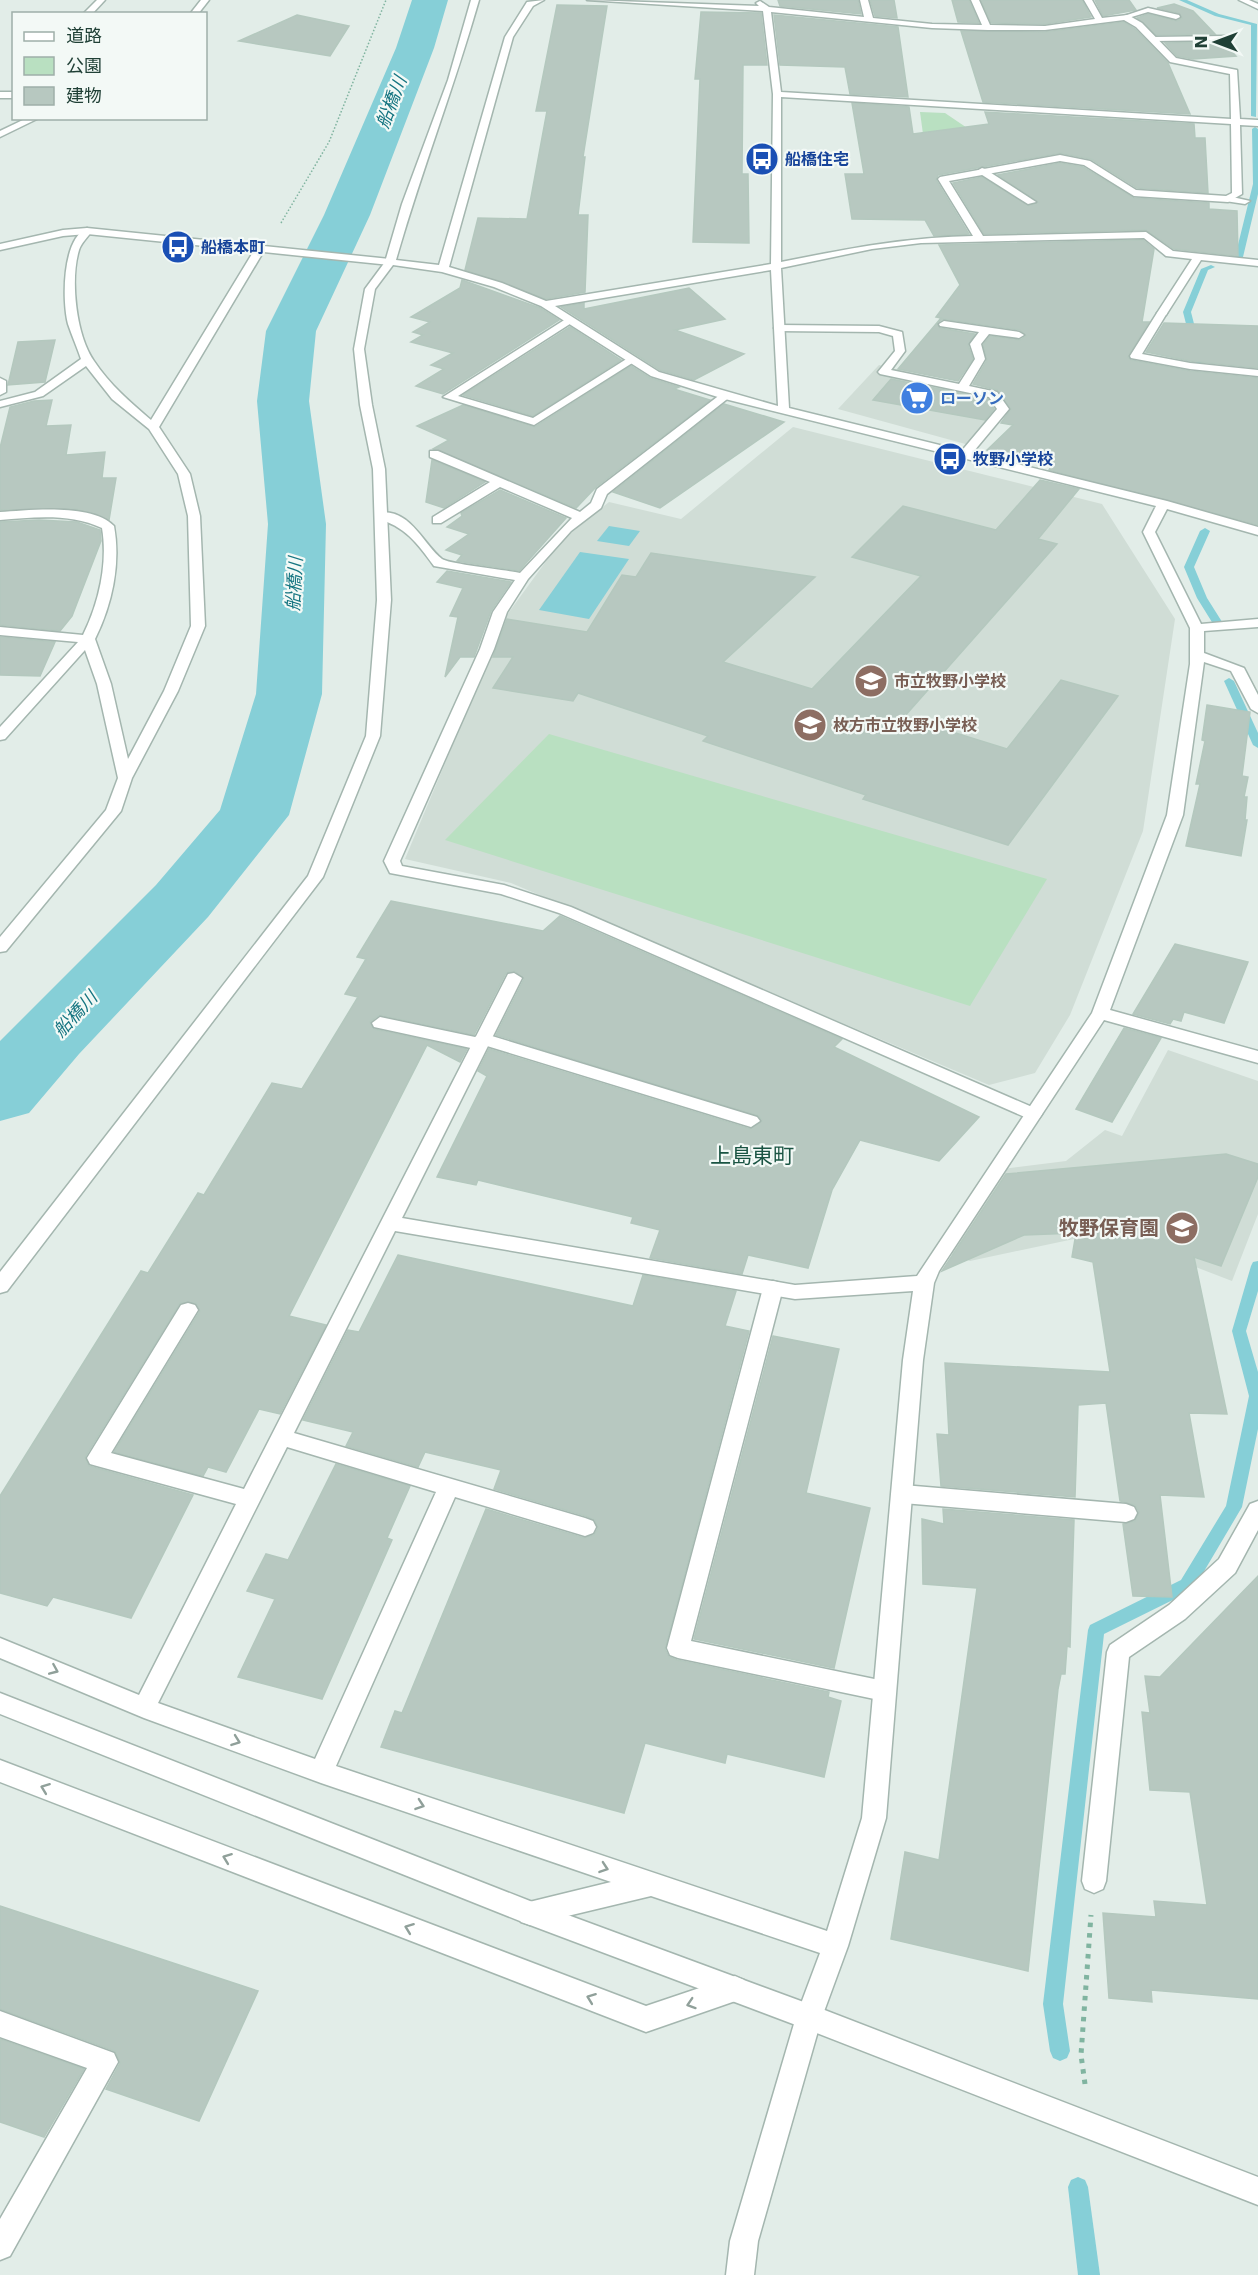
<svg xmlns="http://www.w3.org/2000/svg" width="1258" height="2275" font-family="'DejaVu Sans','Noto Sans JP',sans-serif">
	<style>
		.built { fill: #d0ddd6 }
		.green { fill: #b9e0c1 }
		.water { fill: #86cfd7 }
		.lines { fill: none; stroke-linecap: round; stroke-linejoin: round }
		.stream { fill: #86cfd7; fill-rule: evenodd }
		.river { fill: #86cfd7; fill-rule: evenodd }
		.building { fill: #b7c8c0; stroke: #b4c8be; stroke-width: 1.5 }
		.service-casing { stroke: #a4b6af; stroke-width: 3 }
		.minor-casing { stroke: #a4b6af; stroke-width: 3 }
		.tertiary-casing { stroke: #a4b6af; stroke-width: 3 }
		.path-far1 { stroke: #80b4a0; stroke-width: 1.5; stroke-dasharray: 1.5 2; stroke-linecap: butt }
		.path { stroke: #80b4a0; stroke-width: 5; stroke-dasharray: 4.5 6; stroke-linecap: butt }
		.service { fill: #fff; fill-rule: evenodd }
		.minor { fill: #fff; fill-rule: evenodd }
		.tertiary { fill: #fff; fill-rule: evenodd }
		.oneway { stroke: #90a09a }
		.labels { text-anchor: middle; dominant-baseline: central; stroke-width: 4.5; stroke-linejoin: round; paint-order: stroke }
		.far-transit-label { font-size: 16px; font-weight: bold; fill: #164399; stroke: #f3f9f6; text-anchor: start }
		.far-shop-label { font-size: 16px; font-weight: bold; fill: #366cbe; stroke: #f3f9f6; text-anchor: start }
		.far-education-label { font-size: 16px; font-weight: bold; fill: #785e54; stroke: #f3f9f6; text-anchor: start }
		.far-water-label { font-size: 18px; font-style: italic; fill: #157581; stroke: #f3f9f6 }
		.education-label { font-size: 20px; font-weight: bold; fill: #785e54; stroke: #f3f9f6; text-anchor: end }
		.neighbourhood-label { font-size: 21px; fill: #1a5443; stroke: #f3f9f6 }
	</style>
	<rect width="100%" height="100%" fill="#e2ede8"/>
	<g class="built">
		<polygon points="879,365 1010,396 969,445 838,409"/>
		<polygon points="793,427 1102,504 1175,619 1143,831 1070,1015 1035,1073 989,1085 511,883 405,859 507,615 560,542 609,502 681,519"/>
		<polygon points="1168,1050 1258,1081 1258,1214 1232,1281 1167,1256 1164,1266 1074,1239 970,1261 948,1253 1003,1169 1066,1161 1105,1130 1122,1136"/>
	</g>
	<g class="green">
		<polygon points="920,112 945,113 1010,157 926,156"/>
		<polygon points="549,734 1047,879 970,1006 445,840"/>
	</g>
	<g class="water">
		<polygon points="609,526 640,531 629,546 597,541"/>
		<polygon points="580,552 629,559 589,619 539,610"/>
	</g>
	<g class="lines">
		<g class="stream">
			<polygon points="1179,0 1187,0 1219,14 1257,24 1256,117 1251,116 1251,25 1215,16"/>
			<polygon points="1255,127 1258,129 1258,194 1243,257 1239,259 1235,257 1253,184 1252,129"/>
			<polygon points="1211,265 1215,267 1208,270 1191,312 1205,367 1201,369 1197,367 1183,312 1201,269"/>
			<polygon points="1205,528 1210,531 1194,567 1207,598 1224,625 1219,628 1215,627 1197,598 1184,567 1200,531"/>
			<polygon points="1229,678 1234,681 1258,733 1258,748 1253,745 1224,681"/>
			<polygon points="1258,1261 1258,1291 1246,1331 1258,1372 1258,1429 1242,1507 1193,1590 1104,1634 1063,2004 1070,2051 1067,2058 1060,2061 1053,2058 1050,2051 1043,2004 1088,1630 1090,1625 1181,1580 1226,1506 1249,1396 1232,1331 1251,1266 1253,1262"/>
			<polygon points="1078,2177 1085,2180 1088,2187 1100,2275 1078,2275 1068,2187 1071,2180"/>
		</g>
		<polygon class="river" points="412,0 448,0 434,48 370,215 316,331 309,401 326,524 322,694 289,815 208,917 79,1054 29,1113 0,1121 0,1041 156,885 220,810 256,694 268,524 257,401 266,331 324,215 396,48"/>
	</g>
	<g class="building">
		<polygon points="778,0 858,0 861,14 780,6"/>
		<polygon points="870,0 894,0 897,18 875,16"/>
		<polygon points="952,0 969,0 979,23 958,22"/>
		<polygon points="981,0 1082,0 1091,17 1045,24 991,23"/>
		<polygon points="1095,0 1129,0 1136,10 1103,16"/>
		<polygon points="1174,4 1193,11 1215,34 1156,35 1137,18 1148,14 1177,21 1182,18 1179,13 1157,8"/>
		<polygon points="557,5 607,6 583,157 585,157 578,215 588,215 585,292 546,299 465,270 478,218 527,219 547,111 536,111"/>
		<polygon points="701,12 761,13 767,65 743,65 742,174 748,174 749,243 693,242 700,79 695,79"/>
		<polygon points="297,15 349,26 330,56 239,41"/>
		<polygon points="774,15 898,27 908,97 850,94 845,67 780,65"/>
		<polygon points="1124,22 1135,29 1168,63 1190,114 983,102 961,31 1045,32"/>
		<polygon points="1223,42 1236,56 1193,59 1177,56 1165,43"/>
		<polygon points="852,103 909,107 913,134 989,124 985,112 1194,124 1195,138 1205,138 1208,193 1137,188 1091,159 1060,153 938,175 936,180 969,234 934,236 925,220 852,219 845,174 864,174"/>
		<polygon points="1060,163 1083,167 1134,198 1209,203 1209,209 1237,211 1238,256 1174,249 1146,230 984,234 953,183 982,177 1029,206 1038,202 998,175"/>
		<polygon points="1143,240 1154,249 1142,322 1149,322 1128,357 1131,360 1190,371 1258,378 1258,525 1049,470 1051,467 1041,463 987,450 1013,425 1001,423 1011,409 997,390 973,384 987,360 983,345 990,336 1020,340 1026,336 1020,330 943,319 937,323 940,328 975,334 968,345 973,359 958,381 898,369 941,318 936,317 960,285 939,245"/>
		<polygon points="462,280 540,308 559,320 443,394 416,386 444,369 431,365 453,353 411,342 423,335 413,332 430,322 411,317 460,288"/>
		<polygon points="689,288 725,319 675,330 744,354 694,380 660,370 561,307 584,303 584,309"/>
		<polygon points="1164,323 1258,326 1258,368 1190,361 1146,352"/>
		<polygon points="570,327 621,360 533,416 463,395"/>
		<polygon points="55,340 45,382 8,385 18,342"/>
		<polygon points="631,366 650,378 679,387 674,389 710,400 596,487 576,508 433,449 449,440 417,426 463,405 535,427"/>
		<polygon points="891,379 988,399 994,409 985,420 873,400"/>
		<polygon points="52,400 46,426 71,425 66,455 105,452 102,478 116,478 109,520 76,509 0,510 0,448 10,407 34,401"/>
		<polygon points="724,404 784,422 660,508 613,492"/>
		<polygon points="432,460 485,482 444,508 426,502"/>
		<polygon points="1040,480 1079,489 1038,539 1057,544 904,717 1007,749 1061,680 1118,696 1008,845 863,799 866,795 703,741 708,736 578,693 573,701 493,688 513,657 493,657 507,619 587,632 622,575 636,577 651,553 815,577 723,662 812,689 921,576 852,557 903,506 996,530"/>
		<polygon points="500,490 566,518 519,571 457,561 462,555 446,550 469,534 447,527 462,516 461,513"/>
		<polygon points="39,520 77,522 100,530 101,541 77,603 72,616 60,631 0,625 0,522"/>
		<polygon points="447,571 511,582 491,611 474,657 460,657 445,677 458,617 450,616 463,588 437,582"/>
		<polygon points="0,637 55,642 40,676 0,675"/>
		<polygon points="1207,705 1250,712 1242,776 1248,777 1244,797 1247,797 1245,820 1247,820 1241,856 1186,846 1200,784 1196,784 1205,741 1202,740"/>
		<polygon points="391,901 543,931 560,916 842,1039 834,1047 979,1117 939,1161 860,1140 832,1190 808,1268 748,1255 742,1274 650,1258 660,1230 631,1223 633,1217 478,1180 476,1185 437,1177 487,1076 478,1071 489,1049 750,1129 762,1121 759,1116 496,1035 524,979 515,971 506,973 474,1035 379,1015 370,1022 374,1029 467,1049 460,1062 427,1045 289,1316 326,1325 280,1414 259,1409 226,1472 208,1467 203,1476 114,1452 200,1311 196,1303 180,1303 85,1457 89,1466 193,1495 131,1618 53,1597 47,1606 0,1593 0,1496 141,1271 148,1273 198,1193 204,1195 272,1083 302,1089 358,997 345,994 366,959 357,957"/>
		<polygon points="1175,944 1248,962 1224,1023 1184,1012 1181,1021 1173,1019 1170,1024 1133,1014"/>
		<polygon points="1124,1028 1161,1038 1112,1122 1076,1109"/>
		<polygon points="1226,1154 1258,1164 1258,1177 1221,1266 1194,1257 1227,1414 1189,1413 1204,1497 1160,1495 1172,1597 1133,1596 1123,1524 1135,1521 1139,1512 1135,1505 1120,1501 1106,1403 1078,1405 1075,1497 941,1486 937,1434 949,1435 945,1363 1110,1372 1093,1262 1072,1257 1076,1233 1024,1235 942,1271 1006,1174"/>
		<polygon points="398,1255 633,1306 643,1275 736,1291 725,1326 749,1331 665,1649 669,1657 677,1660 829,1692 828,1697 841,1701 824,1777 727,1754 725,1763 645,1743 624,1813 381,1747 395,1711 402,1713 486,1509 584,1538 594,1535 598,1528 595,1520 586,1516 494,1489 501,1470 425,1452 418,1467 346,1446 353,1432 303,1420 348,1330 359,1332"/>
		<polygon points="773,1336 839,1349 806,1493 870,1508 834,1668 694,1639"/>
		<polygon points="336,1464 410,1486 387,1538 392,1540 322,1699 238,1677 275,1599 247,1591 266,1554 288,1560"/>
		<polygon points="943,1509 1074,1520 1070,1647 1067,1646 1065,1674 1061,1674 1058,1689 1028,1971 891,1939 905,1852 939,1860 977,1588 923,1584 922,1519 944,1524"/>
		<polygon points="1258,1576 1258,1999 1151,1990 1152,2002 1109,1998 1103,1913 1156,1917 1154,1901 1207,1905 1190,1792 1150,1790 1142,1712 1150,1713 1145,1676 1160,1677"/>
		<polygon points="0,1906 258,1991 199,2121 106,2089 120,2063 115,2051 0,2009"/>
		<polygon points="0,2039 84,2069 44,2137 0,2122"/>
	</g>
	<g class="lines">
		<defs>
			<g id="service">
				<polygon points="97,0 105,0 92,14 83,14"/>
				<polygon points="1148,8 1179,15 1180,17 1176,19 1148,12 1125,19 1121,17"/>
				<polygon points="1225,36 1228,40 1153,41 1149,39 1153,37"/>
				<rect x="0" y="92" width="14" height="6"/>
				<polygon points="982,168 985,169 1036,202 1028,204 979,173 977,171"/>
				<polygon points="1228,196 1250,201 1245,204 1225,201 1225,197"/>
				<polygon points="1162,310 1167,313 1142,354 1190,363 1258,370 1258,376 1190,369 1131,358 1130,356 1157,313"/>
				<polygon points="569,317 574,320 573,322 458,396 533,418 628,358 637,360 534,425 443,397"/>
				<polygon points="944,321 1019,332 1024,335 1019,338 989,334 981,344 985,359 969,386 997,392 1009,409 969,457 965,458 959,454 997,409 989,397 880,374 878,372 895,351 893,336 879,332 779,331 774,328 779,325 879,326 902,332 905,351 891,370 959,384 975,359 970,344 979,332 940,326 939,324"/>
				<path d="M721,394L731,396L607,494L601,508L571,531L528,579L507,612L494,649L400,861L402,866L504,885L571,907L1039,1110L1042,1114L1039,1118H1027L559,913L501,894L390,873L384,861L480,649L493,612L515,580L434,566C418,544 404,525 377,519V513C409,506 423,544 442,559C449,564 507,570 520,573L572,518L500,487L441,523H433V517L490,482L430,457V451H438L580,512L591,503L597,489Z"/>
				<polygon points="380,1017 475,1037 482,1033 757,1117 760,1121 751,1127 487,1046 480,1050 374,1027 372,1023"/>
				<polygon points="773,1281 780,1283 783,1288 691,1641 884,1681 892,1684 895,1691 892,1698 884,1701 678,1658 670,1655 667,1648 763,1288 766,1283"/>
				<polygon points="903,1485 1126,1504 1134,1507 1137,1513 1134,1519 1126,1522 903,1503 895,1500 892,1494 895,1488"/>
				<polygon points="1258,1501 1258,1530 1235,1573 1185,1619 1129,1657 1106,1881 1103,1889 1094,1893 1085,1889 1082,1881 1107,1652 1110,1645 1169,1605 1219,1559 1250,1504"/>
			</g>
			<g id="minor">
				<path d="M471,0H479C454,88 421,172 396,260L439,265L505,37L527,2L544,0L533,6L513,37L449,267L502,283L546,301L771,264L773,94L763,11L587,0L759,6L756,3L760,1L769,7L864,17L860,0H868L873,18L932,24L982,25L971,0H979L990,25L1045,26L1095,19L1084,0H1092L1102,18L1128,15L1142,23L1176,58L1237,70L1240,119L1258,120V126L1240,125L1242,194L1228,202L1134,196L1084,165L1060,161L949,181L983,236L1146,232L1173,251L1258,260V266L1201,260L1166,315L1157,313L1192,259L1166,256L1144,238L921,243L872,249L781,268L789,408L1167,501L1258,527V535L1167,509L1155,532L1201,624L1258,619V627L1204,631V653L1244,668L1258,695V713L1251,709L1231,671L1204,662L1183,815L1110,1010L1258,1051V1063L1104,1020L939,1271L934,1283L923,1360L886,1818L848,1946L822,2017L758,2241L754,2275H726L730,2241L796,2017L820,1953L651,1896L530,1925L521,1922L517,1913L521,1904L611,1882L321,1783L144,1718L0,1658V1638L139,1695L236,1504L97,1466L90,1464L87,1458L181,1305L188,1303L195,1305L198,1310L111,1453L244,1489L508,974L514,973L522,978L402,1218L795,1285L917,1276L1092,1013L1167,815L1190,664V628L1143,532L1156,506L721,398L651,376L541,306L494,287L442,272L393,265L375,289L364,349L372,405L385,469L391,600L380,736L323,877L7,1291L0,1293V1272L308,876L366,736L377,600L373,469L360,405L354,349L365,289L385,262L402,204L448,80ZM771,12L932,28L988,30H1045L1124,20L1136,27L1170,62L1230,74L1231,119L781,92ZM781,97L1231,124L1232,193L1226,196L1136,190L1090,161L1060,155L940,177L938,179L973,236C907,237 846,249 781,262ZM771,270L778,406L659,372L555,306ZM395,1231L795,1299L913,1291L903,1360L862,1818L827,1931L336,1766L455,1497L585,1536L593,1533L596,1527L593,1521L585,1518L294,1433ZM287,1447L436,1492L315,1759L158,1703Z"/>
				<polygon points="1239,0 1249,0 1258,4 1258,9"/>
				<path d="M87,228L92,231C88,237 81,243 79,250C70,280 76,335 94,361C110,385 130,402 151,420L255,249L260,246L265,249L159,427L190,474L200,516L205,626L178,691L132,778L121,811L6,951L0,952V937L106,810L118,778L97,684L85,650L5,739L0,740V727L78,642L0,635V627L83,635C99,603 108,563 102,528C70,513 34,517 0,520V512C30,510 92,503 114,526C121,564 112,605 95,639L111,684L128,759L164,691L191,626L188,516L178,474L149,429L112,399L86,366L43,396L0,407V401L35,392L81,359C77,347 72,336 68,324C62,301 62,239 87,228Z"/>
				<polygon points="0,378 6,381 6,392 0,395"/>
				<polygon points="0,1760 646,2006 735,1976 744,1980 748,1989 744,1998 646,2032 0,1782"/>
				<polygon points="0,2011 114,2053 118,2062 10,2256 0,2260 0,2219 87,2068 0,2037"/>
			</g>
			<g id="tertiary">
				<polygon points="201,0 209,0 198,14 190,14"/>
				<polygon points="27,118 39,118 0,137 0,131"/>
				<polygon points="87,228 390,259 395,262 390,265 87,234 63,236 0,250 0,244 63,230"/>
				<polygon points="0,1693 530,1901 809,2004 1258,2177 1258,2205 809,2030 530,1925 0,1714"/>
			</g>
		</defs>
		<use href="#service" class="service-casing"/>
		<use href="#minor" class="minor-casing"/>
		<use href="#tertiary" class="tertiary-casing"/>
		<polyline class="path-far1" points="281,223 329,142 386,0"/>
		<polyline class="path" points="1085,2084 1081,2055 1091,1915"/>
		<use href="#service" class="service"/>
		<use href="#minor" class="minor"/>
		<use href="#tertiary" class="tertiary"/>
	</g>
	<defs><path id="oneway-chevron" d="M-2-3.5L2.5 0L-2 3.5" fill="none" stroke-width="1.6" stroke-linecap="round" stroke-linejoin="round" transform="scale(1.5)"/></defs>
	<g class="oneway">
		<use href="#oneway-chevron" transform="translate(54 1670) rotate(23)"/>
		<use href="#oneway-chevron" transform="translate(236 1741) rotate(20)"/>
		<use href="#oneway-chevron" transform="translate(45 1788) rotate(-159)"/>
		<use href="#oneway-chevron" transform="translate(420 1805) rotate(19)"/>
		<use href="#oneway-chevron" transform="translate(227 1858) rotate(-159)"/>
		<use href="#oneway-chevron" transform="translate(604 1868) rotate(19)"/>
		<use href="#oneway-chevron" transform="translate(409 1928) rotate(-159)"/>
		<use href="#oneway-chevron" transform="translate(591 1998) rotate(-159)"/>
		<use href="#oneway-chevron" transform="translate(691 2004) rotate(162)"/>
	</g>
	<defs>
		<symbol id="bus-disc" viewBox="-11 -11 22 22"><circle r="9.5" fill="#1a4fb4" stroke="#f3f9f6"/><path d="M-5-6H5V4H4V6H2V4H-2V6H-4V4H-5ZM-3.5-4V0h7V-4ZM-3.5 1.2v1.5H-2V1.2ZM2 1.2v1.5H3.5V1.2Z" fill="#fff"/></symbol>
		<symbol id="supermarket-disc" viewBox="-11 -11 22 22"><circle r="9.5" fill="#3f7fe0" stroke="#f3f9f6"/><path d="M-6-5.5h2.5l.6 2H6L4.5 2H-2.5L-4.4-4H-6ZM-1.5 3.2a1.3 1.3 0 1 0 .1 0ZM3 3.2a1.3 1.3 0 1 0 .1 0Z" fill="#fff"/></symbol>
		<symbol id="school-disc" viewBox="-11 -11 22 22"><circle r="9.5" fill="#8d6e63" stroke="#f3f9f6"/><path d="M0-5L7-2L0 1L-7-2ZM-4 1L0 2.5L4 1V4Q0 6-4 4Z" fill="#fff"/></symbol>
	</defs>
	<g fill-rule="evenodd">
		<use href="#bus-disc" x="743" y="140" width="38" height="38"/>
		<use href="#bus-disc" x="159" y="228" width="38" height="38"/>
		<use href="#supermarket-disc" x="898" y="379" width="38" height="38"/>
		<use href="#bus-disc" x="931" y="440" width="38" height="38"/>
		<use href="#school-disc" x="852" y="662" width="38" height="38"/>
		<use href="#school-disc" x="791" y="706" width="38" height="38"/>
		<use href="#school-disc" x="1163" y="1209" width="38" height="38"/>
	</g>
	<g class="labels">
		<g class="far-transit-label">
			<text x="785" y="159">船橋住宅</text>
			<text x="201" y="247">船橋本町</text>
			<text x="973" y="459">牧野小学校</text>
		</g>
		<g class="far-shop-label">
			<text x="940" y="398">ローソン</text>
		</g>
		<g class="far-education-label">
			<text x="894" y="681">市立牧野小学校</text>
			<text x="833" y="725">枚方市立牧野小学校</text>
		</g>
		<g class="far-water-label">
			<text transform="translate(391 102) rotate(-69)">船橋川</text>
			<text transform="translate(294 584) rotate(-87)">船橋川</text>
			<text transform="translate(75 1014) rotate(-47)">船橋川</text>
		</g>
		<g class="education-label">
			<text x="1159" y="1228">牧野保育園</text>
		</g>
		<g class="neighbourhood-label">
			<text x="752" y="1156">上島東町</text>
		</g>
	</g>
	<rect x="12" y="12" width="195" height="108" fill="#f3f9f6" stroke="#9fafa9" stroke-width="1.5"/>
	<rect x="24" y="32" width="30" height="9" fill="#ffffff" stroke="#9fafa9" stroke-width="1.5"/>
	<text x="66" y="42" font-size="18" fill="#204036">道路</text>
	<rect x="24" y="57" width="30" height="18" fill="#b9e0c1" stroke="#9fafa9" stroke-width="1.5"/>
	<text x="66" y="72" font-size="18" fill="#204036">公園</text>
	<rect x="24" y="87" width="30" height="18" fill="#b7c8c0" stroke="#9fafa9" stroke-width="1.5"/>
	<text x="66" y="102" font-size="18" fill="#204036">建物</text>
	<g transform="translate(1216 42) rotate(270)" stroke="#f3f9f6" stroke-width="4.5" paint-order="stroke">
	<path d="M0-4.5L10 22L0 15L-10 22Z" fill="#204036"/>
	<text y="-9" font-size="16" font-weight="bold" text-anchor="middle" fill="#204036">N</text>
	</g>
</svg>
